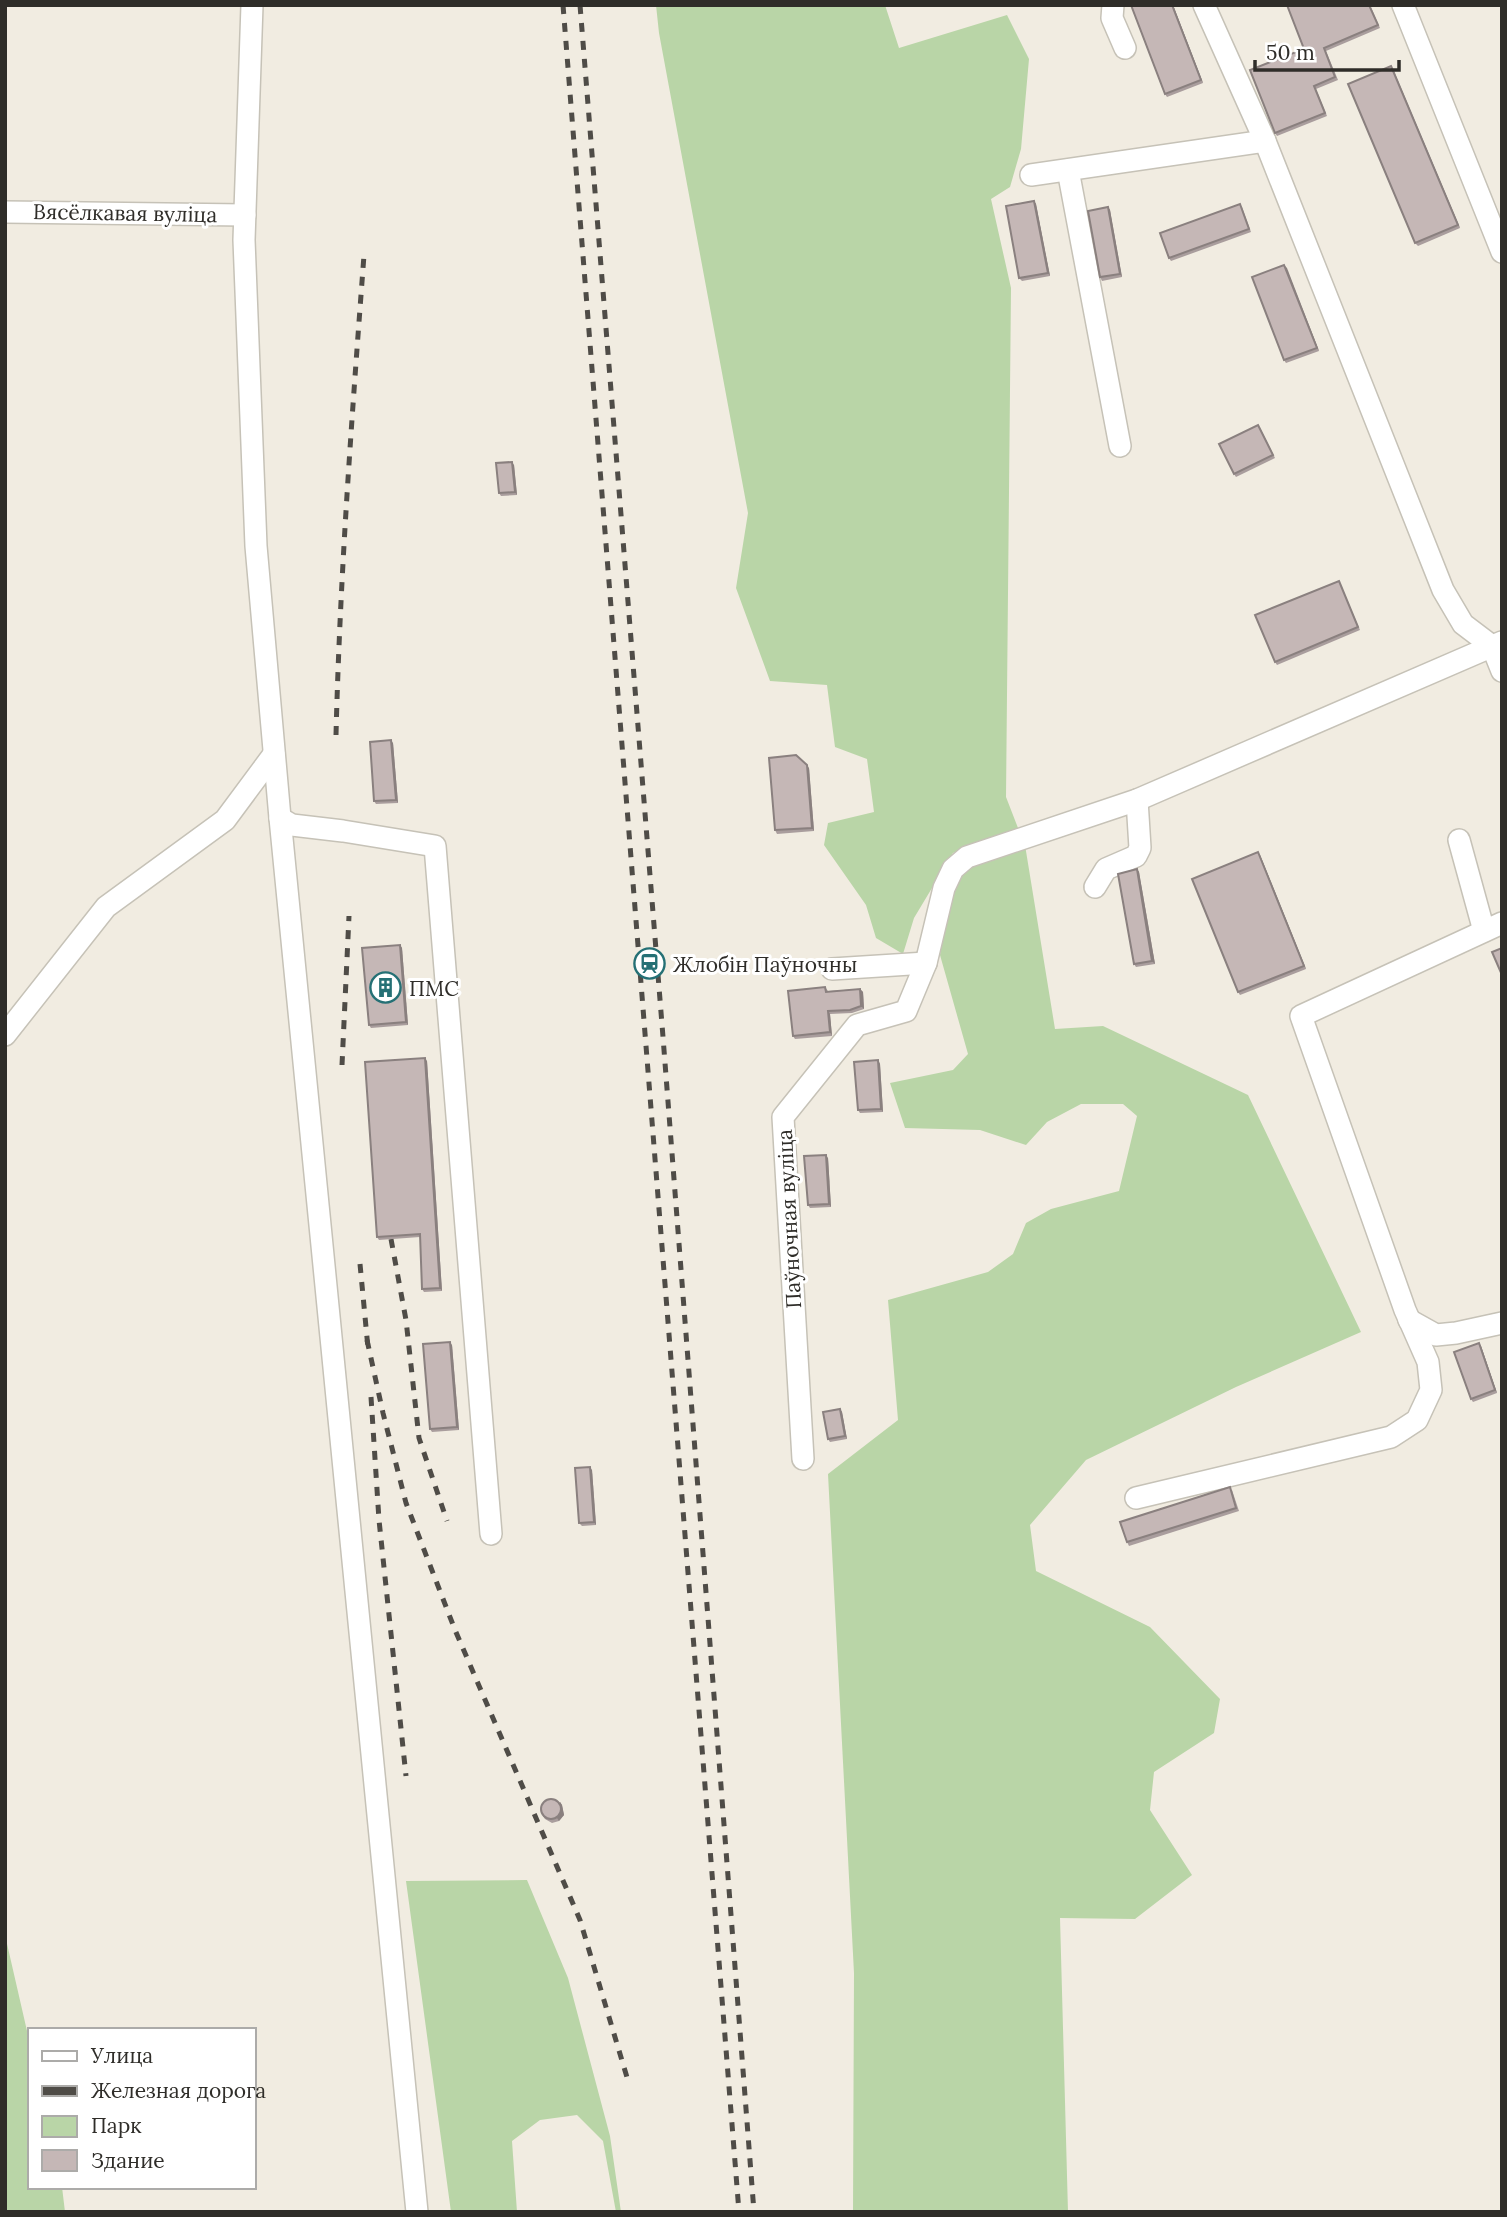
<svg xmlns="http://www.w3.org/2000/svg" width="1507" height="2217" font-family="Lora,serif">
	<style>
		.green { fill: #b9d5a7 }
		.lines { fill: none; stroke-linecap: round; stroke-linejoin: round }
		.minor-casing { stroke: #c6c2b7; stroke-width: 24 }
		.minor { stroke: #fff; stroke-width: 21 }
		.rail { stroke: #4f4c47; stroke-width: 5; stroke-dasharray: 9 9; stroke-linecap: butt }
		.wall { fill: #a99d9d }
		.shaded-wall { fill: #8a807f }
		.building { fill: #c5b7b6; stroke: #8a807f; stroke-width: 2 }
		.labels { text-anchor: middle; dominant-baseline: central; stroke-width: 6; stroke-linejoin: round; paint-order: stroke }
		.street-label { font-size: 21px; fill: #2f2d29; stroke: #fff }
		.poi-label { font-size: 21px; fill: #2f2d29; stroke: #fff; text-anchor: start }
	</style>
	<rect width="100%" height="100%" fill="#f1ece1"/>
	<g class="green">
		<polygon points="656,5 885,5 899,48 1007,15 1029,59 1021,149 1010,187 991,199 1011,288 1006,797 1018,828 953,853 914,918 903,954 876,938 866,905 824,845 828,823 874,812 867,759 835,747 827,685 770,681 736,588 748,513 659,33"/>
		<polygon points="1025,845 1055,1029 1103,1026 1248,1095 1361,1332 1236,1387 1086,1460 1030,1525 1036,1571 1150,1627 1220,1699 1214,1733 1154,1772 1150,1810 1192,1875 1135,1919 1060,1918 1068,2212 853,2212 854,1973 828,1474 898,1420 888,1300 988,1272 1013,1254 1026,1223 1051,1209 1119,1191 1137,1116 1123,1104 1081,1104 1047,1122 1026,1145 980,1130 905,1128 890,1083 953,1070 968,1054 940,955 949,894 959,873 974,861"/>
		<polygon points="527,1880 568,1978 610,2136 621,2212 616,2212 603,2141 577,2115 540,2120 512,2141 517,2212 451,2212 406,1881"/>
		<polygon points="5,1935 30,2044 30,2187 62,2187 65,2212 5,2212"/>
	</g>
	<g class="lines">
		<defs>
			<g id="minor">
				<polyline points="252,5 244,240 256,546 280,818 417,2212"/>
				<polyline points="1113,5 1112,18 1125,48"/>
				<polyline points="1204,5 1265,141 1443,590 1463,624 1492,646 1502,671"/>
				<polyline points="1403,5 1502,252"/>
				<polyline points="1068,170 1120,446"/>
				<polyline points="1031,175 1265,141"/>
				<polyline points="5,212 245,215"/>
				<polyline points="280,818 292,825 343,831 435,846 491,1534"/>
				<polyline points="1459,840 1484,931"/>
				<polyline points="1095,887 1106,869 1136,856 1140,848 1137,800"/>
				<polyline points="832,969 926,963"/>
				<polyline points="5,1035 106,907 225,820 274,754"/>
				<polyline points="1409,1320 1436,1335 1456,1333 1502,1323"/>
				<polyline points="803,1459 783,1117 857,1025 906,1011 926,963 944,888 953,869 967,857 1137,800 1502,642"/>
				<polyline points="1136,1498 1391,1437 1417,1420 1431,1390 1428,1362 1405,1310 1301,1016 1502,923"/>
			</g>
		</defs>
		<use href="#minor" class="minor-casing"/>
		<use href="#minor" class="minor"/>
		<g class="rail">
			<polyline points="563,5 739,2212"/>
			<polyline points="580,5 663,1037 754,2212"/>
			<path d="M336,735C340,575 352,415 364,255"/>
			<polyline points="342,1065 349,916"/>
			<polyline points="391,1239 406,1320 419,1438 447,1521"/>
			<polyline points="360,1264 368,1348"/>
			<polyline points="367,1340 383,1413 406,1503 455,1630 580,1920 629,2084"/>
			<polyline points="371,1397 379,1520 406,1776"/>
		</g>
	</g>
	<g class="wall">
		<polygon points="1173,5 1203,83 1167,97 1165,94"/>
		<polygon points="1370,5 1380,28 1326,51 1338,80 1316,89 1327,116 1277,136 1275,133 1304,49"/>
		<polygon points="1391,66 1460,228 1418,246 1415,243"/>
		<polygon points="1034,201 1036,204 1050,276 1022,281 1019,278"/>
		<polygon points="1108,207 1110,210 1122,277 1102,281 1100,277"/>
		<polygon points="1242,207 1251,232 1171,261 1169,258"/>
		<polygon points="1284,265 1319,351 1286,363 1284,360"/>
		<polygon points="1260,428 1275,458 1236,477 1234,474"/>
		<polygon points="514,465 517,495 501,496 499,493"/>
		<polygon points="1339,581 1360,630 1277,665 1275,662"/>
		<polygon points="393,743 398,803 376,804 374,801"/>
		<polygon points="809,768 814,831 777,834 775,830"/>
		<polygon points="1260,855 1306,969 1240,995 1238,992"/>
		<polygon points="1137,869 1139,872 1155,964 1136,967 1134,964"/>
		<polygon points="400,945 402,948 408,1025 371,1028 369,1025"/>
		<polygon points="825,987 828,991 860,989 863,992 864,1009 852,1013 830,1014 832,1036 795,1039 793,1036"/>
		<polygon points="878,1060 880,1064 883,1112 860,1113 858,1110"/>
		<polygon points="427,1061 442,1291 424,1292 422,1289 420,1237 379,1240 377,1237"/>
		<polygon points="828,1158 831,1207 810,1208 808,1205"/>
		<polygon points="1479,1343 1481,1346 1497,1393 1473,1402 1471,1399"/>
		<polygon points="452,1345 459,1430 432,1432 430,1429"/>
		<polygon points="840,1409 842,1412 847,1439 830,1442 828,1439"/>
		<polygon points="592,1470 596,1525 582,1526 579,1523"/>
		<polygon points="1232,1490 1239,1511 1129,1546 1127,1542"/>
		<polygon points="560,1802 562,1805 564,1815 559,1821 552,1823 545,1819 543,1816"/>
	</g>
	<g class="shaded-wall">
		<polygon points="1172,5 1173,5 1203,83 1201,80"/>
		<polygon points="1391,66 1393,69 1460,228 1458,225"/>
		<polygon points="1034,201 1036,204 1050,276 1048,273"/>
		<polygon points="1108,207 1110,210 1122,277 1120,274"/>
		<polygon points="1284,265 1287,268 1319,351 1317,348"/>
		<polygon points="512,462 514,465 517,495 515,492"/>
		<polygon points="391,740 393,743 398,803 396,800"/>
		<polygon points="807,765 809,768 814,831 812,828"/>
		<polygon points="1258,852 1260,855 1306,969 1304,966"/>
		<polygon points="1137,869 1139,872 1155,964 1152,961"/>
		<polygon points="400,945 402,948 408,1025 406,1022"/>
		<polygon points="860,989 863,992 864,1009 861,1006"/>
		<polygon points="828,1011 830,1014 832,1036 830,1032"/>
		<polygon points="425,1058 427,1061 442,1291 440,1288"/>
		<polygon points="878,1060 880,1064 883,1112 881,1109"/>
		<polygon points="826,1155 828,1158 831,1207 829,1204"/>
		<polygon points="450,1342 452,1345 459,1430 457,1427"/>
		<polygon points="1479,1343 1481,1346 1497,1393 1495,1390"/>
		<polygon points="840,1409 842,1412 847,1439 845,1436"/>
		<polygon points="590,1467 592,1470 596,1525 594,1522"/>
		<polygon points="560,1802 562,1805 564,1815 559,1821 557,1818"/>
	</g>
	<g class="building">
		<polygon points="1131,5 1172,5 1201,80 1165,94"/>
		<polygon points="1287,5 1369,5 1378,25 1324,48 1335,77 1314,86 1325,113 1275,133 1250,70 1304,49"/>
		<polygon points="1391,66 1458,225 1415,243 1348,84"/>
		<polygon points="1034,201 1048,273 1019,278 1006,206"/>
		<polygon points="1240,204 1249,229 1169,258 1160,233"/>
		<polygon points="1108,207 1120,274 1100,277 1088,211"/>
		<polygon points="1284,265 1317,348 1284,360 1252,277"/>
		<polygon points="1258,425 1273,455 1234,474 1219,444"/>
		<polygon points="512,462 515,492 499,493 496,463"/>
		<polygon points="1339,581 1358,627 1275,662 1255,615"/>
		<polygon points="391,740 396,800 374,801 370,742"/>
		<polygon points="796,755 807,765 812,828 775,830 769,758"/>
		<polygon points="1258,852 1304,966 1238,992 1192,879"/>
		<polygon points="1137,869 1152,961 1134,964 1118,874"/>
		<polygon points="400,945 406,1022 369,1025 362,948"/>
		<polygon points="1502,948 1502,975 1492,952"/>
		<polygon points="825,987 826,992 860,989 861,1006 850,1010 828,1011 830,1032 793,1036 788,991"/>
		<polygon points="425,1058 440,1288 422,1289 420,1234 377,1237 365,1062"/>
		<polygon points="878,1060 881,1109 858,1110 854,1062"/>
		<polygon points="826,1155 829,1204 808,1205 804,1156"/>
		<polygon points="450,1342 457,1427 430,1429 423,1344"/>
		<polygon points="1479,1343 1495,1390 1471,1399 1454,1352"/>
		<polygon points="840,1409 845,1436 828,1439 823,1412"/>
		<polygon points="590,1467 594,1522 579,1523 575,1468"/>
		<polygon points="1230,1487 1236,1508 1127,1542 1120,1522"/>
		<circle cx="551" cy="1809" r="10"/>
	</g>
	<defs>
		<symbol id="station-ring" viewBox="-11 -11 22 22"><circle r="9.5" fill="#fff" stroke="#257075" stroke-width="1.5"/><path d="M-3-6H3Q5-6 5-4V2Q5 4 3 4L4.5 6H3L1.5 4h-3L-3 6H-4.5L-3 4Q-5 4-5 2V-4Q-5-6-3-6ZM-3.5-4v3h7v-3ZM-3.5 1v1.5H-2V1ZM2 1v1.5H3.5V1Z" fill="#257075"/></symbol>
		<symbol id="building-ring" viewBox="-11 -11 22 22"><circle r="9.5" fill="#fff" stroke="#257075" stroke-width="1.5"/><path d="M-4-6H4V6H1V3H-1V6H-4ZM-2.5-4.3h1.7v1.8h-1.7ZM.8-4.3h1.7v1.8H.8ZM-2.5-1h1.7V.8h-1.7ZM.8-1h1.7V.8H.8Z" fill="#257075"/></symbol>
	</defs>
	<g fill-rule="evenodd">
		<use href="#station-ring" x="632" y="946" width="35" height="35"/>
		<use href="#building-ring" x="368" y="970" width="35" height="35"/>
	</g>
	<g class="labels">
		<g class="street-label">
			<text transform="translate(125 213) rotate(1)">Вясёлкавая вуліца</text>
			<text transform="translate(789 1219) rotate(-93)">Паўночная вуліца</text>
		</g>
		<g class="poi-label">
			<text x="673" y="964">Жлобін Паўночны</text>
			<text x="409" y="988">ПМС</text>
		</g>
	</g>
	<rect width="1507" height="2217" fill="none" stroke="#2f2d29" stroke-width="14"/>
	<rect x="28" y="2028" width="228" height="161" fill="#ffffff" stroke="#acaba9" stroke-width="2"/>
	<rect x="42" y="2051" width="35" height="10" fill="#ffffff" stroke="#acaba9" stroke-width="2"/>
	<text x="91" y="2063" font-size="21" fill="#2f2d29">Улица</text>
	<rect x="42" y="2086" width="35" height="10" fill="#4f4c47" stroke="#acaba9" stroke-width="2"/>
	<text x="91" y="2098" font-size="21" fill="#2f2d29">Железная дорога</text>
	<rect x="42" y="2116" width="35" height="21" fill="#b9d5a7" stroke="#acaba9" stroke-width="2"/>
	<text x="91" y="2133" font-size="21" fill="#2f2d29">Парк</text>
	<rect x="42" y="2150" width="35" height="21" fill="#c5b7b6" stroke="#acaba9" stroke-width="2"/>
	<text x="91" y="2168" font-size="21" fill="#2f2d29">Здание</text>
	<path d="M1255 60v10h144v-10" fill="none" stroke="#2f2d29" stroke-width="3.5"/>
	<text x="1266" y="60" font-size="21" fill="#2f2d29" stroke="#ffffff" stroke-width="5" paint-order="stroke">50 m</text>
</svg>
